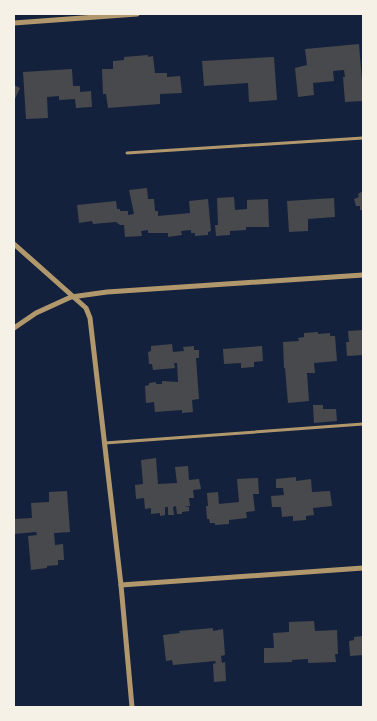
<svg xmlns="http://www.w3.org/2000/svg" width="377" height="721" font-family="'Work Sans',sans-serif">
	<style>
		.building { fill: #48494c }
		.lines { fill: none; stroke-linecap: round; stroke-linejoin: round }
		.service { stroke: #b1986c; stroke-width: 3 }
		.minor { stroke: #b1986c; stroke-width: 5 }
	</style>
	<rect width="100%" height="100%" fill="#14213d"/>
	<g class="building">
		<polygon points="359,44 362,81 363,80 363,101 345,102 343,77 345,77 344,70 333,71 334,81 313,83 314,95 298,97 295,68 307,65 305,49"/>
		<polygon points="148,55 148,57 153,56 155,73 167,73 167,77 180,76 182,93 160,94 160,104 108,108 106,94 103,94 102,69 113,69 113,61 124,60 124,57"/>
		<polygon points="274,57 277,100 249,102 248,83 204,86 202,61"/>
		<polygon points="72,69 73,86 80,86 80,92 91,91 92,107 76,108 75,99 59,100 59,96 47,97 48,118 26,119 23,72"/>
		<polygon points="14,85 20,88 14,101"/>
		<polygon points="147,188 148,199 154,199 155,211 158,211 158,216 190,213 189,201 208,199 211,231 208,232 208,235 195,236 195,233 191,233 191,230 181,231 182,235 168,237 168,233 148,233 148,230 141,231 142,236 125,237 124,225 120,225 116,222 93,224 92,221 79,223 77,205 116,201 117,209 120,209 120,211 128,211 128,215 134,214 129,190"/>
		<polygon points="363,191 363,210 360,210 360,206 356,206 354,199 359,197 358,194"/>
		<polygon points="234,197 235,210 247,209 247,200 268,199 269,227 246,227 246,230 230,231 230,235 216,236 215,225 218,225 217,198"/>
		<polygon points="334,198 335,217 308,219 308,231 289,232 287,201"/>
		<polygon points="363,330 363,355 347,356 346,342 349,342 348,331"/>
		<polygon points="318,332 318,334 330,333 330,336 335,336 337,361 314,363 315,373 307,373 309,401 288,403 285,368 284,368 283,342 299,341 298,338 304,337 304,333"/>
		<polygon points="172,344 173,352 184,351 183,347 194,346 194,350 199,350 199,358 196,358 199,399 192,400 193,412 182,413 182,410 155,412 154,402 146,403 145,386 149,385 149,383 156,382 156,384 162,384 162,381 178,382 177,363 174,363 175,368 153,370 152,364 149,364 148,352 151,351 151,346"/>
		<polygon points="262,346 263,361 254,362 254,367 241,368 241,363 224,364 223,349"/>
		<polygon points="313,405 323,405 323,409 336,409 337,421 314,423"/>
		<polygon points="156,458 158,484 177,483 175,467 188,466 189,480 199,479 201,489 193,490 194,498 189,498 190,506 184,506 189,507 189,511 182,512 182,514 177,514 176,506 173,507 174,515 168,515 168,507 165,507 165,515 160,516 160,513 151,514 151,508 145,509 144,498 136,499 135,485 143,484 141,460"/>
		<polygon points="296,477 296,481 311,479 312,492 330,491 332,506 313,508 314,515 306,516 306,520 293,521 293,516 282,517 281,507 272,507 271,496 284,495 283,488 276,488 276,479"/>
		<polygon points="258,478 259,494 253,494 255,511 246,512 247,518 229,520 229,524 215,525 215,523 210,523 209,519 207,519 206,506 208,506 207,493 218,492 219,504 239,502 237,479"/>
		<polygon points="67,491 70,532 54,533 55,545 63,544 64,560 58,560 58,565 47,566 47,568 31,570 28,536 37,535 36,532 14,534 14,519 32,518 31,503 49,502 49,492"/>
		<polygon points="314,621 315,631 337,630 338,654 335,654 336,662 308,663 308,659 292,660 292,662 264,663 264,648 274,648 273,633 289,632 289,622"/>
		<polygon points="213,628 213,631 223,629 225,655 221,656 222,663 225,662 226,681 214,682 213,664 216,663 215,661 173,665 172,660 166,661 163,635 180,633 179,631"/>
		<polygon points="363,636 363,655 350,656 349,641 354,640 354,637"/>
	</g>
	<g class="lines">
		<g class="service">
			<polyline points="127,153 363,138"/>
			<polyline points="105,443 363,424"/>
		</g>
		<g class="minor">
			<polyline points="14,23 137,14"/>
			<polyline points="14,244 86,308 90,318 121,585 132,707"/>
			<polyline points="14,328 36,313 71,297 107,292 363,275"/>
			<polyline points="121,585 363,568"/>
		</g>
	</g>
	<rect width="377" height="721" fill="none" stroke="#f6f1e7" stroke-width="30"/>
</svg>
